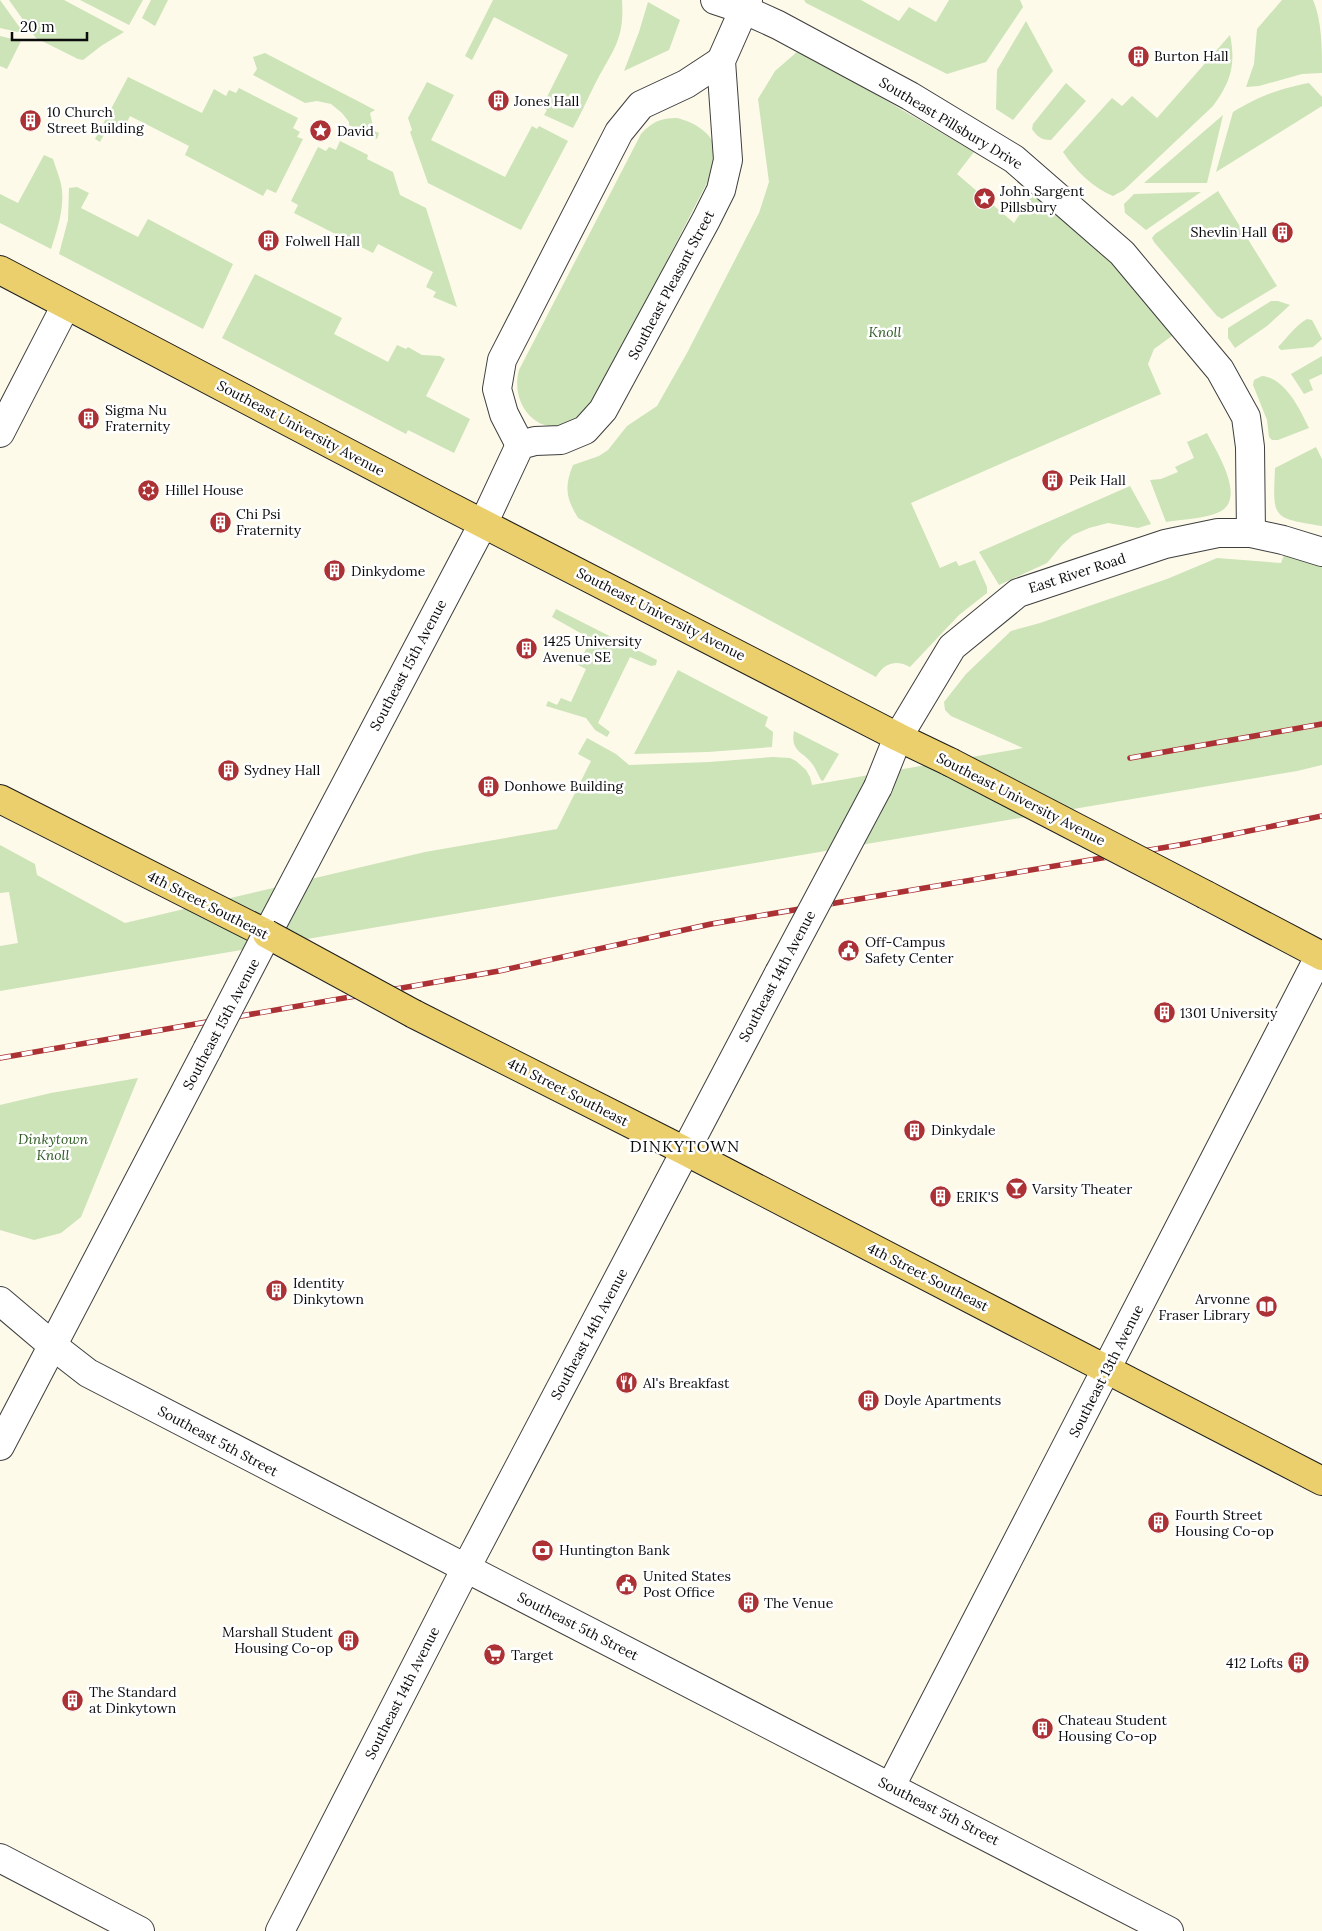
<svg xmlns="http://www.w3.org/2000/svg" width="1322" height="1931" font-family="Lora,serif">
	<style>
		.green { fill: #cde3b8 }
		.lines { fill: none; stroke-linecap: round; stroke-linejoin: round }
		.minor-casing { stroke: #3e3e3e; stroke-width: 30 }
		.major-casing { stroke: #1c1c1c; stroke-width: 30 }
		.minor { stroke: #fff; stroke-width: 28 }
		.major { stroke: #ebcf6c; stroke-width: 28 }
		.rail-casing { stroke: #ac3134; stroke-width: 5.5 }
		.rail { stroke: #fff; stroke-width: 4; stroke-dasharray: 11; stroke-linecap: butt }
		.minor-bridge-casing { stroke: #3e3e3e; stroke-width: 30; stroke-linecap: butt }
		.major-bridge-casing { stroke: #1c1c1c; stroke-width: 30; stroke-linecap: butt }
		.minor-bridge { stroke: #fff; stroke-width: 28 }
		.major-bridge { stroke: #ebcf6c; stroke-width: 28 }
		.labels { text-anchor: middle; dominant-baseline: central; stroke-width: 5; stroke-linejoin: round; paint-order: stroke }
		.poi-label { font-size: 14px; fill: #0b0b0b; stroke: #fff; text-anchor: start }
		.street-label { font-size: 14px; fill: #0b0b0b; stroke: #fff }
		.park-label { font-size: 14px; font-style: italic; fill: #2d5b22; stroke: #fff }
		.quarter-label { font-size: 16px; letter-spacing: 1px; fill: #0b0b0b; stroke: #fff }
	</style>
	<rect width="100%" height="100%" fill="#fdfaea"/>
	<g class="green">
		<polygon points="0,0 23,32 22,33 0,28"/>
		<polygon points="9,0 64,0 124,32 101,46 83,60 78,59 36,38"/>
		<polygon points="80,0 143,0 129,25"/>
		<polygon points="151,0 168,0 155,26 142,18"/>
		<path d="M493,0H622C625,42 611,52 594,86C587,100 581,114 573,128L544,115L547,110L542,107L568,55L494,17L472,60L465,56Z"/>
		<polygon points="804,0 861,0 899,21 909,7 936,22 949,0 1020,0 1023,7 986,62 947,74 806,3"/>
		<path d="M1282,0H1313C1322,20 1322,49 1322,73L1302,74L1259,86L1246,87L1254,64L1257,29Z"/>
		<polygon points="648,2 680,20 669,50 624,71 639,32"/>
		<polygon points="1026,21 1053,71 1013,120 996,109 997,70"/>
		<path d="M1230,35C1236,64 1231,82 1213,106L1124,190L1113,196C1093,188 1075,170 1063,152L1112,98L1122,106L1132,96L1157,118Z"/>
		<polygon points="0,36 21,41 7,69 0,66"/>
		<path d="M798,51L834,70L974,152L957,174L1014,223L1034,192L1123,270L1176,333L1154,349L1148,364L1161,394L911,503L940,568L956,561L959,566L975,560L987,587V593L959,615L910,667C896,659 884,663 876,677L578,518C566,498 564,487 573,465L599,456L608,450L627,426L657,406L687,353L759,213L769,182L758,99L775,71Z"/>
		<polygon points="265,53 375,110 370,113 374,131 379,133 377,139 349,125 349,122 342,113 331,104 317,101 305,103 253,75 257,69 253,57"/>
		<polygon points="128,77 202,113 214,89 226,96 229,90 236,93 239,88 298,118 293,128 300,132 297,137 303,139 276,193 267,189 263,196 185,155 189,146 130,116 122,132 109,125 100,142 95,139"/>
		<polygon points="427,82 454,95 431,140 505,177 532,126 537,129 539,126 568,141 521,230 428,183 410,132 412,130 408,118"/>
		<path d="M1066,83L1086,101L1051,140C1042,140 1037,137 1032,129L1033,124Z"/>
		<path d="M1309,83L1322,97V106L1216,172L1233,112C1260,96 1278,89 1309,83Z"/>
		<polygon points="1223,115 1207,183 1144,183"/>
		<path d="M677,118C694,122 716,134 716,155C716,161 713,169 711,175L592,406C587,410 583,417 578,420C542,442 509,407 519,370L641,134C652,122 660,118 677,118Z"/>
		<polygon points="340,141 368,155 367,159 393,172 400,195 426,208 457,307 433,297 436,292 426,287 433,272 378,244 373,253 294,213 298,205 291,201 318,147 326,151 329,147 336,150"/>
		<path d="M44,155L53,159C56,169 61,180 62,190C64,209 57,231 51,249L0,223V194L18,203Z"/>
		<polygon points="77,187 89,193 81,208 138,237 148,219 233,264 203,329 59,254 68,220 69,188"/>
		<polygon points="1218,191 1277,286 1222,319 1217,316 1154,242 1152,238 1155,234"/>
		<polygon points="1201,192 1146,230 1125,213 1124,204 1134,194"/>
		<polygon points="255,274 342,318 334,334 388,362 397,345 406,349 408,347 422,355 440,356 445,359 426,396 470,419 454,453 408,430 406,434 222,338"/>
		<polygon points="1271,301 1278,301 1290,305 1267,326 1235,348 1228,338 1228,328"/>
		<path d="M1307,319L1312,320L1322,339L1313,347L1281,350L1278,347C1287,338 1295,326 1307,319Z"/>
		<polygon points="1322,356 1322,374 1309,380 1313,390 1304,394 1291,374"/>
		<path d="M1262,376C1285,378 1300,409 1309,428L1278,440H1272L1269,437L1267,420L1253,385L1254,380Z"/>
		<path d="M1207,433C1216,451 1249,501 1217,513C1202,519 1183,519 1166,522L1150,480L1161,479L1178,472L1175,467L1194,458L1187,442Z"/>
		<path d="M1316,447L1322,459V526C1271,518 1273,518 1275,468Z"/>
		<polygon points="1130,486 1151,524 1138,528 1108,523 1089,528 1073,535 1062,545 1047,563 999,585 979,552"/>
		<polygon points="1284,555 1322,566 1322,765 1297,771 0,991 0,946 18,943 9,892 0,893 0,845 35,864 37,875 125,923 425,852 557,829 591,761 578,754 587,738 616,754 629,765 709,762 773,757 790,758 796,761 806,770 810,777 812,785 1023,748 951,716 945,710 944,702 966,674 1011,631 1040,623 1167,579 1217,558 1281,563"/>
		<polygon points="556,609 657,660 656,665 651,666 630,657 598,723 610,732 607,737 595,730 586,718 546,706 548,701 557,705 561,698 571,702 586,669 578,665 591,639 552,617"/>
		<polygon points="678,670 768,717 765,726 773,732 772,747 708,752 634,754"/>
		<path d="M794,731L839,754L823,781L821,780C818,775 816,769 813,765C804,751 790,753 794,731Z"/>
		<polygon points="138,1078 81,1217 61,1233 34,1240 0,1230 0,1105 51,1093"/>
	</g>
	<g class="lines">
		<defs>
			<g id="minor">
				<polyline points="715,0 745,10 778,25 910,96 1014,159 1122,253 1220,370 1246,417 1250,447 1251,533"/>
				<polyline points="0,433 66,305"/>
				<polyline points="520,445 504,414 497,389 502,360 619,132 641,105 686,84 721,61"/>
				<polyline points="878,787 898,737 952,647 1018,593 1165,544 1218,533 1251,533 1283,540 1322,552"/>
				<polyline points="267,934 484,522 520,445 535,441 561,440 585,430 603,410 706,220 721,190 728,160 721,61 748,0"/>
				<polyline points="0,1301 52,1345 88,1373 1169,1931"/>
				<polyline points="0,1446 207,1050"/>
				<polyline points="891,1786 1320,955"/>
				<polyline points="0,1858 140,1931"/>
				<polyline points="280,1931 466,1568 779,973"/>
			</g>
			<g id="major">
				<polyline points="0,270 443,503 898,737 950,762"/>
				<polyline points="0,799 267,934"/>
				<polyline points="1206,895 1322,956"/>
				<polyline points="414,1014 685,1151 1322,1481"/>
			</g>
		</defs>
		<use href="#minor" class="minor-casing"/>
		<use href="#major" class="major-casing"/>
		<use href="#minor" class="minor"/>
		<use href="#major" class="major"/>
		<defs>
			<g id="rail">
				<polyline points="1130,758 1322,724"/>
				<polyline points="0,1058 499,971 711,924 1185,844 1322,816"/>
			</g>
		</defs>
		<use href="#rail" class="rail-casing"/>
		<use href="#rail" class="rail"/>
		<defs>
			<g id="minor-bridge">
				<polyline points="779,973 878,787"/>
				<polyline points="207,1050 267,934"/>
			</g>
			<g id="major-bridge">
				<polyline points="950,762 1206,895"/>
				<polyline points="267,934 414,1014"/>
			</g>
		</defs>
		<use href="#minor-bridge" class="minor-bridge-casing"/>
		<use href="#major-bridge" class="major-bridge-casing"/>
		<use href="#minor-bridge" class="minor-bridge"/>
		<use href="#major-bridge" class="major-bridge"/>
	</g>
	<defs>
		<symbol id="building-disc" viewBox="-11 -11 22 22"><circle r="9.5" fill="#ac3134" stroke="#fff"/><path d="M-4-6H4V6H1V3H-1V6H-4ZM-2.5-4.3h1.7v1.8h-1.7ZM.8-4.3h1.7v1.8H.8ZM-2.5-1h1.7V.8h-1.7ZM.8-1h1.7V.8H.8Z" fill="#fff"/></symbol>
		<symbol id="sight-disc" viewBox="-11 -11 22 22"><circle r="9.5" fill="#ac3134" stroke="#fff"/><path d="M0-6L1.8-2.2L6-1.7L2.9 1.2L3.7 5.4L0 3.3L-3.7 5.4L-2.9 1.2L-6-1.7L-1.8-2.2Z" fill="#fff"/></symbol>
		<symbol id="synagogue-disc" viewBox="-11 -11 22 22"><circle r="9.5" fill="#ac3134" stroke="#fff"/><path d="M0-6.5L5.6 3.2H-5.6ZM0 6.5L5.6-3.2H-5.6Z" fill="#fff"/></symbol>
		<symbol id="civic-disc" viewBox="-11 -11 22 22"><circle r="9.5" fill="#ac3134" stroke="#fff"/><path d="M-.6-6.5H3V-4.5H.6V-3L4-1V1h2V6H-6V1h2V-1L-.6-3ZM-1.2 2.5V6h2.4V2.5Z" fill="#fff"/></symbol>
		<symbol id="bar-disc" viewBox="-11 -11 22 22"><circle r="9.5" fill="#ac3134" stroke="#fff"/><path d="M-6-5H6L.8 .8V4.5H3.5V6h-7V4.5H-.8V.8Z" fill="#fff"/></symbol>
		<symbol id="library-disc" viewBox="-11 -11 22 22"><circle r="9.5" fill="#ac3134" stroke="#fff"/><path d="M-6-4Q-3-5.5-.7-3.5V5Q-3 3-6 4ZM6-4Q3-5.5 .7-3.5V5Q3 3 6 4Z" fill="#fff"/></symbol>
		<symbol id="restaurant-disc" viewBox="-11 -11 22 22"><circle r="9.5" fill="#ac3134" stroke="#fff"/><path d="M-5-6h1v4h1v-4h1v4h1v-4h1v5L-1.5 .5V6h-2V.5L-5-1ZM5-6V6H3V1.5H1.5Q1.5-4 5-6Z" fill="#fff"/></symbol>
		<symbol id="bank-disc" viewBox="-11 -11 22 22"><circle r="9.5" fill="#ac3134" stroke="#fff"/><path d="M-6-4H6V4H-6ZM0-2.3a2.3 2.3 0 1 0 0 4.6a2.3 2.3 0 1 0 0-4.6Z" fill="#fff"/></symbol>
		<symbol id="supermarket-disc" viewBox="-11 -11 22 22"><circle r="9.5" fill="#ac3134" stroke="#fff"/><path d="M-6-5.5h2.5l.6 2H6L4.5 2H-2.5L-4.4-4H-6ZM-1.5 3.2a1.3 1.3 0 1 0 .1 0ZM3 3.2a1.3 1.3 0 1 0 .1 0Z" fill="#fff"/></symbol>
	</defs>
	<g fill-rule="evenodd">
		<use href="#building-disc" x="1126" y="44" width="25" height="25"/>
		<use href="#building-disc" x="486" y="88" width="25" height="25"/>
		<use href="#building-disc" x="18" y="108" width="25" height="25"/>
		<use href="#sight-disc" x="308" y="118" width="25" height="25"/>
		<use href="#sight-disc" x="972" y="186" width="25" height="25"/>
		<use href="#building-disc" x="1270" y="220" width="25" height="25"/>
		<use href="#building-disc" x="256" y="228" width="25" height="25"/>
		<use href="#building-disc" x="76" y="406" width="25" height="25"/>
		<use href="#building-disc" x="1040" y="468" width="25" height="25"/>
		<use href="#synagogue-disc" x="136" y="478" width="25" height="25"/>
		<use href="#building-disc" x="208" y="510" width="25" height="25"/>
		<use href="#building-disc" x="322" y="558" width="25" height="25"/>
		<use href="#building-disc" x="514" y="636" width="25" height="25"/>
		<use href="#building-disc" x="216" y="758" width="25" height="25"/>
		<use href="#building-disc" x="476" y="774" width="25" height="25"/>
		<use href="#civic-disc" x="836" y="938" width="25" height="25"/>
		<use href="#building-disc" x="1152" y="1000" width="25" height="25"/>
		<use href="#building-disc" x="902" y="1118" width="25" height="25"/>
		<use href="#bar-disc" x="1004" y="1176" width="25" height="25"/>
		<use href="#building-disc" x="928" y="1184" width="25" height="25"/>
		<use href="#building-disc" x="264" y="1278" width="25" height="25"/>
		<use href="#library-disc" x="1254" y="1294" width="25" height="25"/>
		<use href="#restaurant-disc" x="614" y="1370" width="25" height="25"/>
		<use href="#building-disc" x="856" y="1388" width="25" height="25"/>
		<use href="#building-disc" x="1146" y="1510" width="25" height="25"/>
		<use href="#bank-disc" x="530" y="1538" width="25" height="25"/>
		<use href="#civic-disc" x="614" y="1572" width="25" height="25"/>
		<use href="#building-disc" x="736" y="1590" width="25" height="25"/>
		<use href="#building-disc" x="336" y="1628" width="25" height="25"/>
		<use href="#supermarket-disc" x="482" y="1642" width="25" height="25"/>
		<use href="#building-disc" x="1286" y="1650" width="25" height="25"/>
		<use href="#building-disc" x="60" y="1688" width="25" height="25"/>
		<use href="#building-disc" x="1030" y="1716" width="25" height="25"/>
	</g>
	<g class="labels">
		<g class="poi-label">
			<text x="1154" y="56">Burton Hall</text>
			<text x="514" y="101">Jones Hall</text>
			<text x="47" y="112">10 Church<tspan x="47" dy="16">Street Building</tspan></text>
			<text x="337" y="131">David</text>
			<text x="1000" y="191">John Sargent<tspan x="1000" dy="16">Pillsbury</tspan></text>
			<text x="1267" y="232" text-anchor="end">Shevlin Hall</text>
			<text x="285" y="241">Folwell Hall</text>
			<text x="105" y="410">Sigma Nu<tspan x="105" dy="16">Fraternity</tspan></text>
			<text x="1069" y="480">Peik Hall</text>
			<text x="165" y="490">Hillel House</text>
			<text x="236" y="514">Chi Psi<tspan x="236" dy="16">Fraternity</tspan></text>
			<text x="351" y="571">Dinkydome</text>
			<text x="543" y="641">1425 University<tspan x="543" dy="16">Avenue SE</tspan></text>
			<text x="244" y="770">Sydney Hall</text>
			<text x="504" y="786">Donhowe Building</text>
			<text x="865" y="942">Off-Campus<tspan x="865" dy="16">Safety Center</tspan></text>
			<text x="1180" y="1013">1301 University</text>
			<text x="931" y="1130">Dinkydale</text>
			<text x="1032" y="1189">Varsity Theater</text>
			<text x="956" y="1197">ERIK'S</text>
			<text x="293" y="1283">Identity<tspan x="293" dy="16">Dinkytown</tspan></text>
			<text x="1250" y="1299" text-anchor="end">Arvonne<tspan x="1250" dy="16">Fraser Library</tspan></text>
			<text x="643" y="1383">Al's Breakfast</text>
			<text x="884" y="1400">Doyle Apartments</text>
			<text x="1175" y="1515">Fourth Street<tspan x="1175" dy="16">Housing Co-op</tspan></text>
			<text x="559" y="1550">Huntington Bank</text>
			<text x="643" y="1576">United States<tspan x="643" dy="16">Post Office</tspan></text>
			<text x="764" y="1603">The Venue</text>
			<text x="333" y="1632" text-anchor="end">Marshall Student<tspan x="333" dy="16">Housing Co-op</tspan></text>
			<text x="511" y="1655">Target</text>
			<text x="1283" y="1663" text-anchor="end">412 Lofts</text>
			<text x="89" y="1692">The Standard<tspan x="89" dy="16">at Dinkytown</tspan></text>
			<text x="1058" y="1720">Chateau Student<tspan x="1058" dy="16">Housing Co-op</tspan></text>
		</g>
		<g class="street-label">
			<text transform="translate(951 123) rotate(31)">Southeast Pillsbury Drive</text>
			<text transform="translate(671 285) rotate(-62)">Southeast Pleasant Street</text>
			<text transform="translate(301 428) rotate(28)">Southeast University Avenue</text>
			<text transform="translate(1077 573) rotate(-18)">East River Road</text>
			<text transform="translate(661 614) rotate(27)">Southeast University Avenue</text>
			<text transform="translate(408 665) rotate(-62)">Southeast 15th Avenue</text>
			<text transform="translate(1021 799) rotate(27)">Southeast University Avenue</text>
			<text transform="translate(208 905) rotate(27)">4th Street Southeast</text>
			<text transform="translate(777 976) rotate(-62)">Southeast 14th Avenue</text>
			<text transform="translate(221 1024) rotate(-62)">Southeast 15th Avenue</text>
			<text transform="translate(568 1092) rotate(27)">4th Street Southeast</text>
			<text transform="translate(928 1277) rotate(27)">4th Street Southeast</text>
			<text transform="translate(589 1334) rotate(-62)">Southeast 14th Avenue</text>
			<text transform="translate(1106 1371) rotate(-63)">Southeast 13th Avenue</text>
			<text transform="translate(218 1441) rotate(28)">Southeast 5th Street</text>
			<text transform="translate(578 1626) rotate(27)">Southeast 5th Street</text>
			<text transform="translate(402 1693) rotate(-63)">Southeast 14th Avenue</text>
			<text transform="translate(939 1811) rotate(27)">Southeast 5th Street</text>
		</g>
		<g class="park-label">
			<text x="885" y="332">Knoll</text>
			<text x="53" y="1139">Dinkytown<tspan x="53" dy="16">Knoll</tspan></text>
		</g>
		<g class="quarter-label">
			<text x="685" y="1146">DINKYTOWN</text>
		</g>
	</g>
	<path d="M12 32v8h75v-8" fill="none" stroke="#0b0b0b" stroke-width="2.5"/>
	<text x="20" y="32" font-size="15" fill="#0b0b0b" stroke="#ffffff" stroke-width="4" paint-order="stroke">20 m</text>
</svg>
